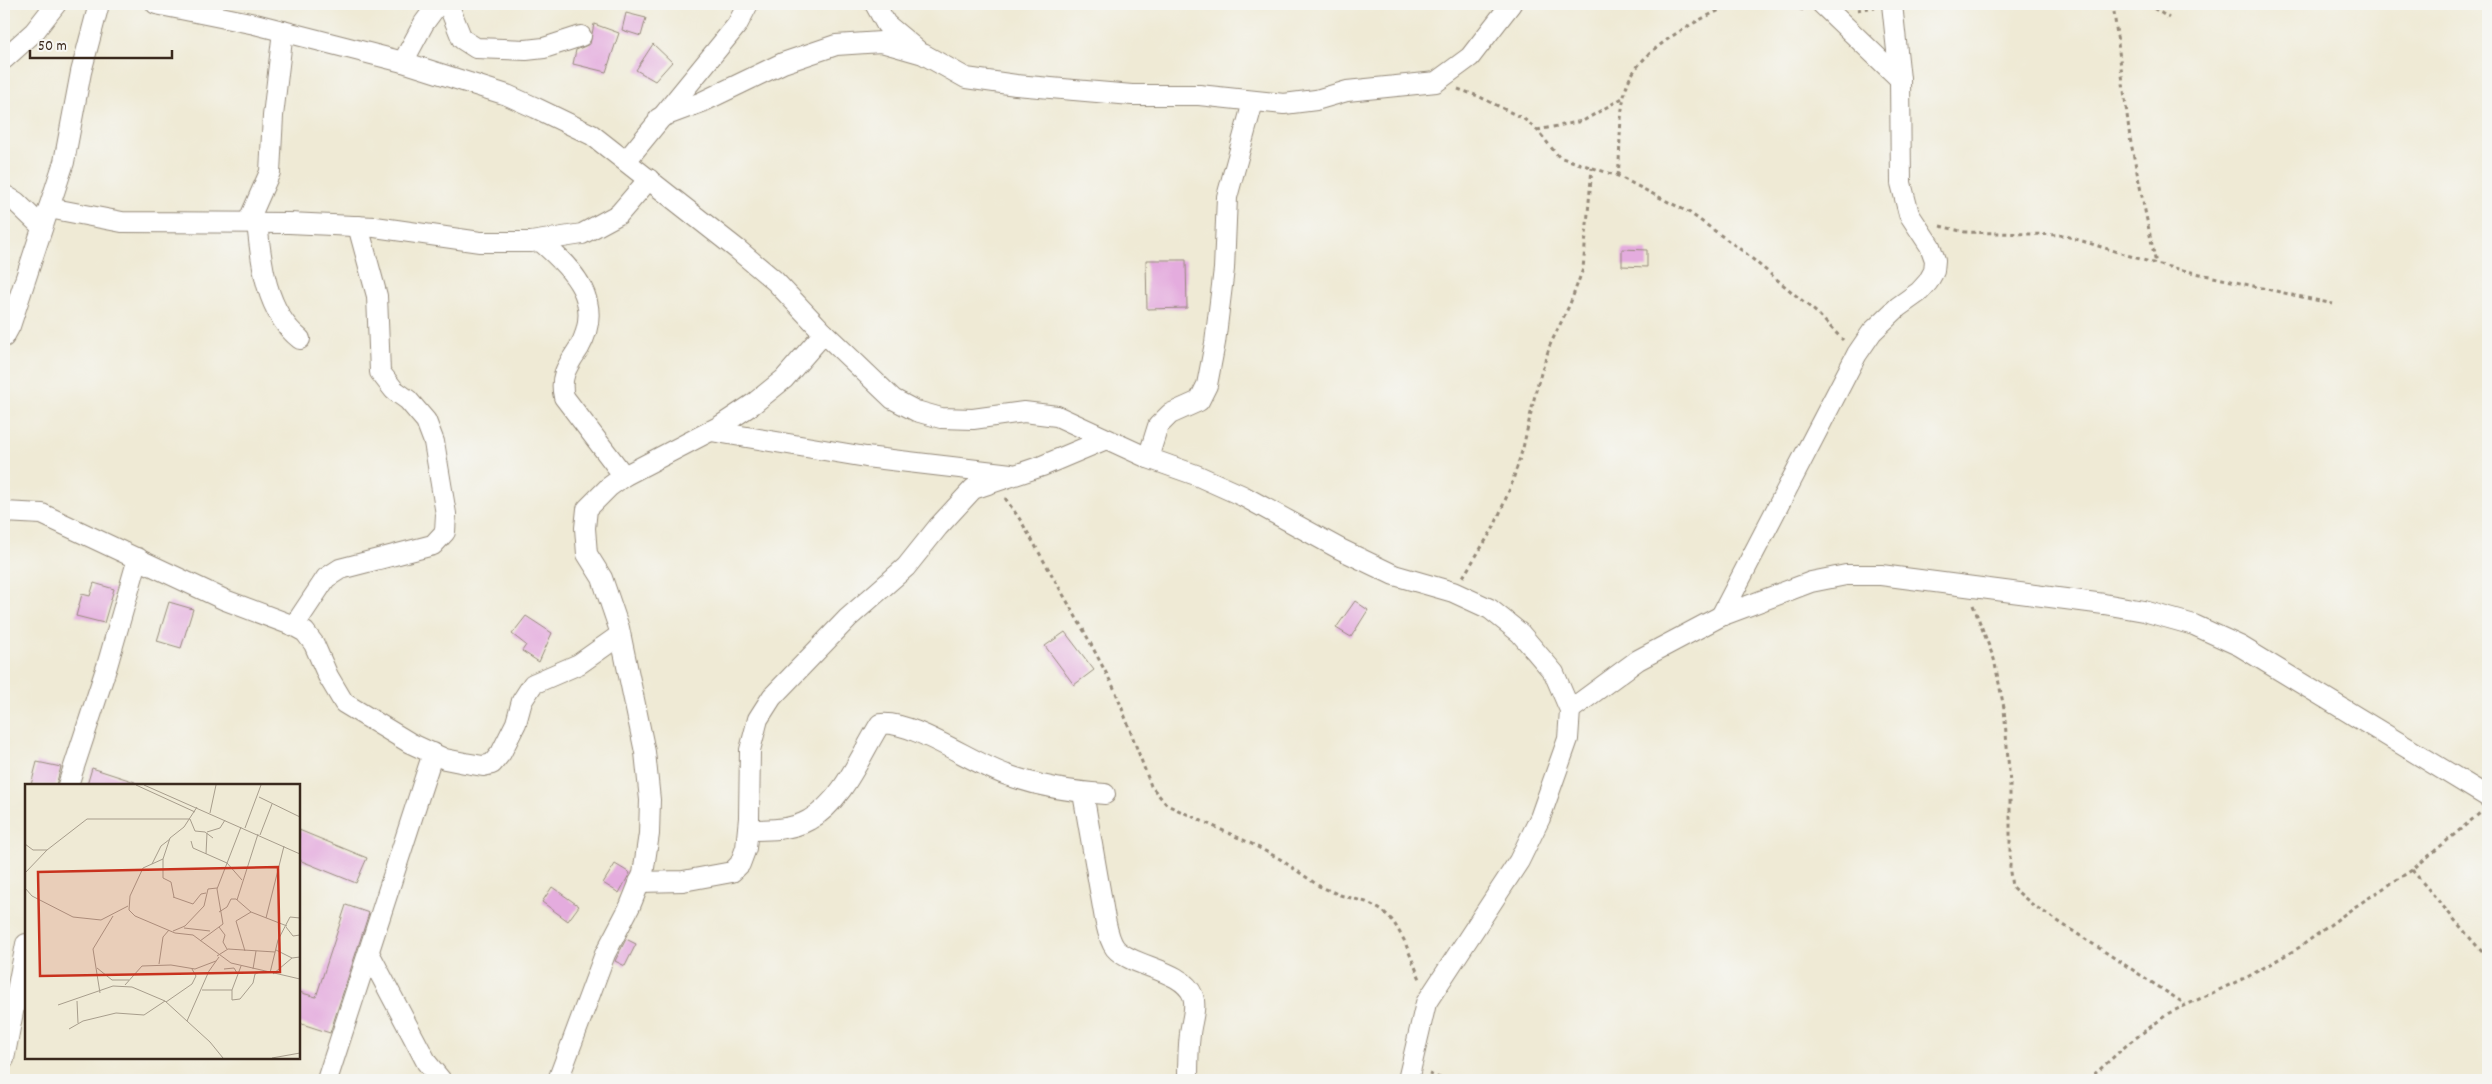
<svg xmlns="http://www.w3.org/2000/svg" width="2492" height="1084" font-family="Dekko,sans-serif">
	<style>
		.building { fill: #e4acde }
		.lines { fill: none; stroke-linecap: round; stroke-linejoin: round }
		.street-casing { stroke: #958a7a; stroke-width: 22 }
		.path { stroke: #958a7a; stroke-width: 3; stroke-dasharray: 4 4; stroke-linecap: butt }
		.street { stroke: #fff; stroke-width: 20 }
		.inset-road { fill: none; stroke: #a79d8c; stroke-width: 1 }
		.view { fill: #c8321e; fill-opacity: 0.15; stroke: #c8321e; stroke-width: 2.5 }
		.inset-edge { fill: none; stroke: #3b2a1e; stroke-width: 2.5 }
	</style>
	<rect width="100%" height="100%" fill="#f6f6f2"/>
	<filter id="ink" filterUnits="userSpaceOnUse"><feTurbulence type="fractalNoise" baseFrequency=".02" numOctaves="2"/><feDisplacementMap in="SourceGraphic" scale="10" xChannelSelector="R" yChannelSelector="G"/><feConvolveMatrix kernelMatrix="1 2 1 2 8 2 1 2 1" color-interpolation-filters="sRGB"/></filter>
	<filter id="wash" filterUnits="userSpaceOnUse"><feTurbulence type="fractalNoise" baseFrequency=".0096" numOctaves="4" result="noise"/><feDisplacementMap in="SourceGraphic" scale="20" xChannelSelector="R" yChannelSelector="G"/><feGaussianBlur stdDeviation="1.12" result="paint"/><feColorMatrix in="noise" values="0 0 0 0 0 0 0 0 0 0 0 0 0 0 0 0 0 1.4 0 .05"/><feComposite in="paint" operator="in"/></filter>
	<g filter="url(#wash)">
		<rect width="100%" height="100%" fill="#efead5"/>
		<g id="blocks">
			<g class="building">
				<polygon points="626,13 646,18 641,36 622,30"/>
				<polygon points="594,24 619,33 606,72 573,64 576,50 590,44"/>
				<polygon points="653,44 672,62 655,81 636,70"/>
				<polygon points="1622,249 1647,250 1647,267 1622,266"/>
				<polygon points="1146,260 1186,260 1187,308 1147,309"/>
				<polygon points="94,583 114,589 104,623 76,616 82,594 90,596"/>
				<polygon points="1355,601 1368,610 1351,637 1336,628"/>
				<polygon points="169,602 193,609 181,648 157,641"/>
				<polygon points="526,616 552,633 539,662 522,651 526,645 512,634"/>
				<polygon points="1065,632 1094,670 1074,685 1045,646"/>
				<polygon points="37,762 61,767 56,785 31,785"/>
				<polygon points="92,768 135,782 135,785 87,785"/>
				<polygon points="299,830 367,858 356,883 299,860"/>
				<polygon points="615,864 630,873 619,893 603,883"/>
				<polygon points="552,887 579,906 568,921 542,902"/>
				<polygon points="346,905 369,913 330,1033 299,1023 299,992 316,997"/>
				<polygon points="626,939 636,944 625,966 615,961"/>
			</g>
		</g>
	</g>
	<g filter="url(#ink)">
		<use href="#blocks" fill-opacity="0" stroke="#958a7a" stroke-width="1"/>
		<g class="lines">
			<defs>
				<g id="street">
					<polyline points="156,4 255,24 403,62 507,95 536,108 592,135 737,249 775,281 824,333 893,399 916,411 941,418 973,419 1024,412 1057,416 1148,458 1196,475 1243,496 1340,549 1394,575 1453,592 1490,609 1520,633 1554,673 1570,710 1568,739 1540,818 1519,861 1426,1003 1408,1080"/>
					<polyline points="448,4 462,39 476,48 526,50 544,48 581,36"/>
					<polyline points="875,4 886,24 917,50"/>
					<polyline points="1822,4 1900,79"/>
					<polyline points="4,59 34,32 56,4"/>
					<polyline points="403,62 424,23 438,4"/>
					<polyline points="659,118 702,102 783,63 836,45 881,42 923,54 966,78 1016,85 1132,95 1199,95 1284,104 1316,100 1347,91 1436,82 1470,57 1511,4"/>
					<polyline points="626,161 737,25 748,4"/>
					<polyline points="4,195 16,202 42,227"/>
					<polyline points="49,208 122,222 289,223 375,227 480,242 531,242 582,234 619,214 649,179"/>
					<polyline points="248,222 270,172 273,116 283,31"/>
					<path d="M257,222C261,263 266,312 300,339"/>
					<path d="M540,241C574,270 605,302 579,348C568,365 559,376 564,397L624,476"/>
					<polyline points="4,337 10,326 64,162 81,72 99,4"/>
					<polyline points="711,431 866,457 1011,474"/>
					<polyline points="1148,458 1158,426 1170,414 1199,401 1207,385 1215,343 1224,269 1227,197 1253,102"/>
					<polyline points="4,512 42,514 225,600 294,626 305,632 314,644 328,676 344,703 410,743 445,759 465,763 483,766 492,764 501,753 516,723 522,701 533,684 579,664 620,635"/>
					<polyline points="1721,616 1857,354 1872,332 1898,307 1919,292 1928,282 1934,271 1935,260 1930,246 1909,214 1901,183 1900,79 1892,4"/>
					<polyline points="294,626 326,578 340,569 433,545 445,532 446,514 434,442 426,421 408,400 394,390 380,372 377,296 358,226"/>
					<polyline points="1570,710 1638,660 1721,616 1811,582 1846,575 1881,575 2104,604 2144,611 2194,625 2240,646 2488,797"/>
					<polyline points="68,785 107,666 138,558"/>
					<path d="M1083,793L1105,919C1107,928 1109,940 1115,948C1131,967 1183,969 1193,996C1197,1008 1191,1022 1190,1034C1188,1050 1188,1065 1188,1080"/>
					<path d="M748,830C768,830 792,830 809,820C843,801 860,756 880,724C910,719 974,764 1007,775C1038,786 1072,792 1105,794"/>
					<polyline points="639,882 683,881 732,872 740,864 746,848 749,818 750,750 758,719 772,697 848,618 906,567 938,527 973,489 1042,466 1106,439"/>
					<polyline points="369,953 427,1063 441,1080"/>
					<polyline points="4,1059 26,944"/>
					<polyline points="327,1080 433,753"/>
					<polyline points="558,1080 605,954 630,906 643,874 649,834 650,800 645,752 619,628 602,578 587,554 585,528 587,509 609,487 624,476 720,426 753,404 784,379 824,333"/>
				</g>
			</defs>
			<use href="#street" class="street-casing"/>
			<g class="path">
				<polyline points="1784,4 1804,10"/>
				<polyline points="2113,4 2130,138 2156,264"/>
				<polyline points="2147,4 2169,18"/>
				<polyline points="1857,10 1875,7"/>
				<polyline points="1458,89 1478,96 1524,119 1537,130 1559,157 1618,176 1690,213 1744,252 1817,313 1843,340"/>
				<polyline points="1537,130 1583,121 1624,97"/>
				<path d="M1618,176C1621,147 1618,105 1629,80C1644,47 1701,17 1734,4"/>
				<polyline points="1940,226 1965,232 2063,235 2156,264 2333,304"/>
				<polyline points="1005,498 1021,521 1084,631 1115,690 1151,786 1167,805 1250,843 1280,859 1319,886 1340,895 1366,902 1383,911 1393,921 1404,940 1420,979"/>
				<polyline points="1463,577 1494,527 1511,486 1523,448 1537,386 1550,345 1570,304 1583,269 1592,168"/>
				<polyline points="1973,605 1994,659 2004,708 2010,784 2010,872 2012,887 2033,905 2185,1004"/>
				<polyline points="2412,870 2488,959"/>
				<polyline points="1429,1074 1445,1080"/>
				<polyline points="2088,1080 2129,1043 2169,1013 2249,976 2300,947 2353,908 2412,870 2480,813"/>
			</g>
			<use href="#street" class="street"/>
		</g>
	</g>
	<g transform="translate(25 784)">
		<rect width="275" height="275" fill="#efead5"/>
		<path class="inset-road" d="M111,1L170,28M119,1L275,70M234,13L275,33M172,23L159,43L145,54L138,75L118,84L105,112L104,126L110,132L150,149L168,151L206,179L275,195M185,29L191,1M220,44L236,1M182,48L195,44L200,36M235,51L247,20M166,57L168,64L202,79M0,60L8,66H22M181,70L182,49M138,75V94L146,98L149,113M202,79L217,96M127,80L136,62L145,55M0,89L22,66L62,35H165L170,47L180,48L188,54M0,104L7,112L48,133L76,136L103,122M148,113L168,120L176,110L181,109M212,116L233,50M194,128L202,123L206,115H211L226,128L262,142M241,134L259,62M194,143L200,151L198,158L202,165M261,143L268,152L275,151M159,144L185,147M148,147L160,142L179,122L183,105L192,104M175,157L198,140L192,105L216,43M251,166L267,174M220,167L211,137L226,128M192,172L203,165L250,168M134,180L138,153L144,146M72,184L87,196H104M199,185L209,184L212,189M228,185L231,167M245,189L253,156L265,133L275,134M248,190L267,174L275,173M100,201L117,182L146,181L170,185L191,177M177,206H207L216,182M207,206V216L215,215L228,199L230,190L235,188M75,209L68,165L88,132M52,217L53,239M141,218L167,200L171,192L167,185M33,221L88,202L107,203L140,217L185,258L198,274M162,237L184,187L194,173M44,245L58,237L91,229L119,231L140,217M247,274L275,269"/>
		<path class="view" d="M253,83L255,188L15,192L13,88Z"/>
		<rect width="275" height="275" class="inset-edge"/>
	</g>
	<rect width="2492" height="1084" fill="none" stroke="#f6f6f2" stroke-width="20"/>
	<path d="M30 50v8h142v-8" fill="none" stroke="#3b2a1e" stroke-width="2.5"/>
	<text x="38" y="50" font-size="15" fill="#3b2a1e" stroke="#f6f6f2" stroke-width="4" paint-order="stroke">50 m</text>
</svg>
